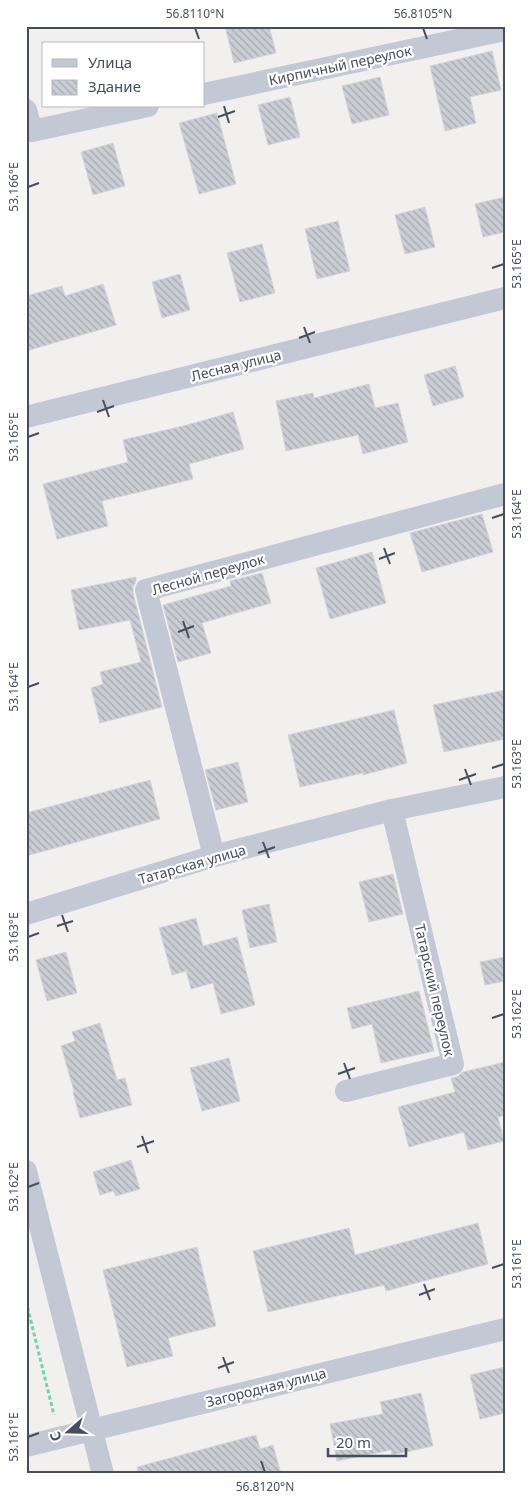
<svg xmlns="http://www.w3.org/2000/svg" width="531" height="1500" font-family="'Noto Sans',sans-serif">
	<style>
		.building { fill: url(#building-back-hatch); stroke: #d3d4db }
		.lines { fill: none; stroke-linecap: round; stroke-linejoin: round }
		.path { stroke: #71d3b5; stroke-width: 3; stroke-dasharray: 4 2.5; stroke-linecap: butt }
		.minor { stroke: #c2c9d5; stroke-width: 22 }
		.ticks { fill: none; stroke: #464e5e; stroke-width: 2 }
		.labels { text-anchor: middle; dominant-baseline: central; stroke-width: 4.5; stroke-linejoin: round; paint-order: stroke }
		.street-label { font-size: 14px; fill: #464e5e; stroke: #fff }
		.neatline { fill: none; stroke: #464e5e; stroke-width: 2 }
		.ticks-label { font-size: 12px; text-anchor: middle; fill: #464e5e }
	</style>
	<defs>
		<pattern id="building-back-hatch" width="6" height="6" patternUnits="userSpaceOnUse" patternTransform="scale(1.25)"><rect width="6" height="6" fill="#cbcdd5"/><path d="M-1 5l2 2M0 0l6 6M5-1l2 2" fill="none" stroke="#a7a9b0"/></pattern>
	</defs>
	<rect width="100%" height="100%" fill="#f2f0ef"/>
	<g class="building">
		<polygon points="225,26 269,26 276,53 234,63"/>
		<polygon points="492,51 501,90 470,97 476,123 445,131 430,66"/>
		<polygon points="380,77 389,115 352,124 342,86"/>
		<polygon points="290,97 300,137 268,145 258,105"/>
		<polygon points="217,113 236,184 199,194 179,123"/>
		<polygon points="113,143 125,186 93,195 81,152"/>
		<polygon points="505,197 505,232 483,237 475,204"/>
		<polygon points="425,207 435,247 405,254 395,215"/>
		<polygon points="338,221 350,271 317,279 305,229"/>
		<polygon points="262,244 275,293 240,302 227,253"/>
		<polygon points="180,274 190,310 162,318 152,282"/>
		<polygon points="103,284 116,325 26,351 26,296 62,286 65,296"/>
		<polygon points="455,366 464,397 433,406 424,375"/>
		<polygon points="369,384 375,408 398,403 408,442 363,454 358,435 286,451 276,401 313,393 314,398"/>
		<polygon points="233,412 244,449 189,464 193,479 102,501 108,526 57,539 43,484 128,462 123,440 187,425"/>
		<polygon points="482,514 493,552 422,572 410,533"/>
		<polygon points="372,552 386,603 330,619 316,568"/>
		<polygon points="262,573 271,603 202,623 211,653 178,662 163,605 231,586 230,581"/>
		<polygon points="136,577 136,581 133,587 133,593 162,707 100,723 91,688 103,684 100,672 141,662 130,620 79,630 71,590"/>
		<polygon points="505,690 505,739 444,752 433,705"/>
		<polygon points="394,710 407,763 363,775 363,773 300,787 288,735"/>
		<polygon points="238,762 248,802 216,810 205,770"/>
		<polygon points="150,780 160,819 26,856 26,813"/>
		<polygon points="393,874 403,914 369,922 359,882"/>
		<polygon points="269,904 277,942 250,948 242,910"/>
		<polygon points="196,918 203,946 237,937 255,1005 221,1014 213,983 191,989 186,971 172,975 159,928"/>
		<polygon points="66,952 77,993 47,1001 36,960"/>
		<polygon points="505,957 505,981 485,985 480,962"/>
		<polygon points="419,991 434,1051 381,1063 372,1024 352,1029 347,1008"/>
		<polygon points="100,1023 117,1080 125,1078 132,1105 80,1118 73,1092 74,1091 61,1046 75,1041 72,1032"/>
		<polygon points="229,1058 240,1101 202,1111 190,1068"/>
		<polygon points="505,1062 505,1115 498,1117 504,1141 468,1150 464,1132 409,1147 398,1107 455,1092 451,1078 457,1077 463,1072"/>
		<polygon points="131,1160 140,1189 116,1196 113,1191 100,1195 93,1172"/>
		<polygon points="478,1223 488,1264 386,1291 384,1285 268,1312 253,1251 349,1228 355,1255"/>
		<polygon points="197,1247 216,1326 168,1338 173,1356 127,1367 103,1270"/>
		<polygon points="505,1367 505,1413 480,1419 470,1375"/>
		<polygon points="421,1393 433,1446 392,1455 391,1450 337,1461 330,1424 383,1414 380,1402"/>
		<polygon points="256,1435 260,1449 273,1445 281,1474 138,1474 137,1467"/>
	</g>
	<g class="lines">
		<polyline class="path" points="26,1301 54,1415"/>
		<g class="minor">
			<polyline points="204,94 505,30"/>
			<polyline points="26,110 32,131 148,106"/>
			<polyline points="26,417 505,298"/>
			<polyline points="214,856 146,590 505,494"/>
			<polyline points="26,914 214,856 392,810 505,787"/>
			<polyline points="346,1091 453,1064 392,810"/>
			<polyline points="26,1171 103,1474"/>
			<polyline points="26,1446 505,1329"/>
		</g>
	</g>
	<path class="ticks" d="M195,28L199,39M423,28L427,39M224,106L229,123M218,117L235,111M28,187L39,183M492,268L504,264M304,327L310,343M299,338L315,332M103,400L109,417M97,412L114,406M28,437L39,433M492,518L504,514M384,548L390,564M379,559L395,553M183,621L189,638M178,632L194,626M28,687L39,683M492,768L504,764M465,769L471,785M459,780L476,774M263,842L269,858M258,853L275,847M62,915L68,932M57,926L73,921M28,937L39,933M492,1018L504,1014M344,1063L350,1079M338,1074L355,1068M142,1136L148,1153M137,1147L154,1141M28,1187L39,1183M492,1268L504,1264M424,1284L430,1300M419,1295L435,1289M223,1357L229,1373M218,1368L234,1362M28,1437L39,1433M261,1461L265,1472"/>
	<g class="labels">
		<g class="street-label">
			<text transform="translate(340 65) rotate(-12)">Кирпичный переулок</text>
			<text transform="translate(236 365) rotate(-14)">Лесная улица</text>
			<text transform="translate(208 574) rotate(-16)">Лесной переулок</text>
			<text transform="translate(192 864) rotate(-16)">Татарская улица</text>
			<text transform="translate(435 990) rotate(77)">Татарский переулок</text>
			<text transform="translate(266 1387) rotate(-14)">Загородная улица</text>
		</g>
	</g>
	<rect width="531" height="1500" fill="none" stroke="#ffffff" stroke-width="55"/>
	<rect x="42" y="42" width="162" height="65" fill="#ffffff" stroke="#b5b8bf"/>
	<rect x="52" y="59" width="25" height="8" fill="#c2c9d5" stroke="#b5b8bf"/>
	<text x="88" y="68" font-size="15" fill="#464e5e">Улица</text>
	<rect x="52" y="80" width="25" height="15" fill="url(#building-back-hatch)" stroke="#b5b8bf"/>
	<text x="88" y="92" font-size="15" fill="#464e5e">Здание</text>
	<g transform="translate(68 1432) rotate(250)" stroke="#ffffff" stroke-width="4" paint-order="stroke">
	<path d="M0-4L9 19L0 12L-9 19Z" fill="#464e5e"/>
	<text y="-8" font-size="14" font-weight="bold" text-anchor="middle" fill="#464e5e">С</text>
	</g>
	<path d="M328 1448v8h78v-8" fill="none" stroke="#464e5e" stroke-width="2.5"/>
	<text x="336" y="1448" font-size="15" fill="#464e5e" stroke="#ffffff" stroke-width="4" paint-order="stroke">20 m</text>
	<rect x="28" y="28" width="476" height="1444" class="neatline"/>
	<g class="ticks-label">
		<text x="195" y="18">56.8110°N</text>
		<text x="423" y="18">56.8105°N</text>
		<text transform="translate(14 187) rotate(-90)" y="4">53.166°E</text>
		<text transform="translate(517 264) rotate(-90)" y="4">53.165°E</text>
		<text transform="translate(14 437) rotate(-90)" y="4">53.165°E</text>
		<text transform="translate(517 514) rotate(-90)" y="4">53.164°E</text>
		<text transform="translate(14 687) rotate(-90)" y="4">53.164°E</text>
		<text transform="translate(517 764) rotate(-90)" y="4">53.163°E</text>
		<text transform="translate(14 937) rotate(-90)" y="4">53.163°E</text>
		<text transform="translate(517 1014) rotate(-90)" y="4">53.162°E</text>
		<text transform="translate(14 1187) rotate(-90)" y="4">53.162°E</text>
		<text transform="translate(517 1264) rotate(-90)" y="4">53.161°E</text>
		<text transform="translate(14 1437) rotate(-90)" y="4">53.161°E</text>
		<text x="265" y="1491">56.8120°N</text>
	</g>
</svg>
